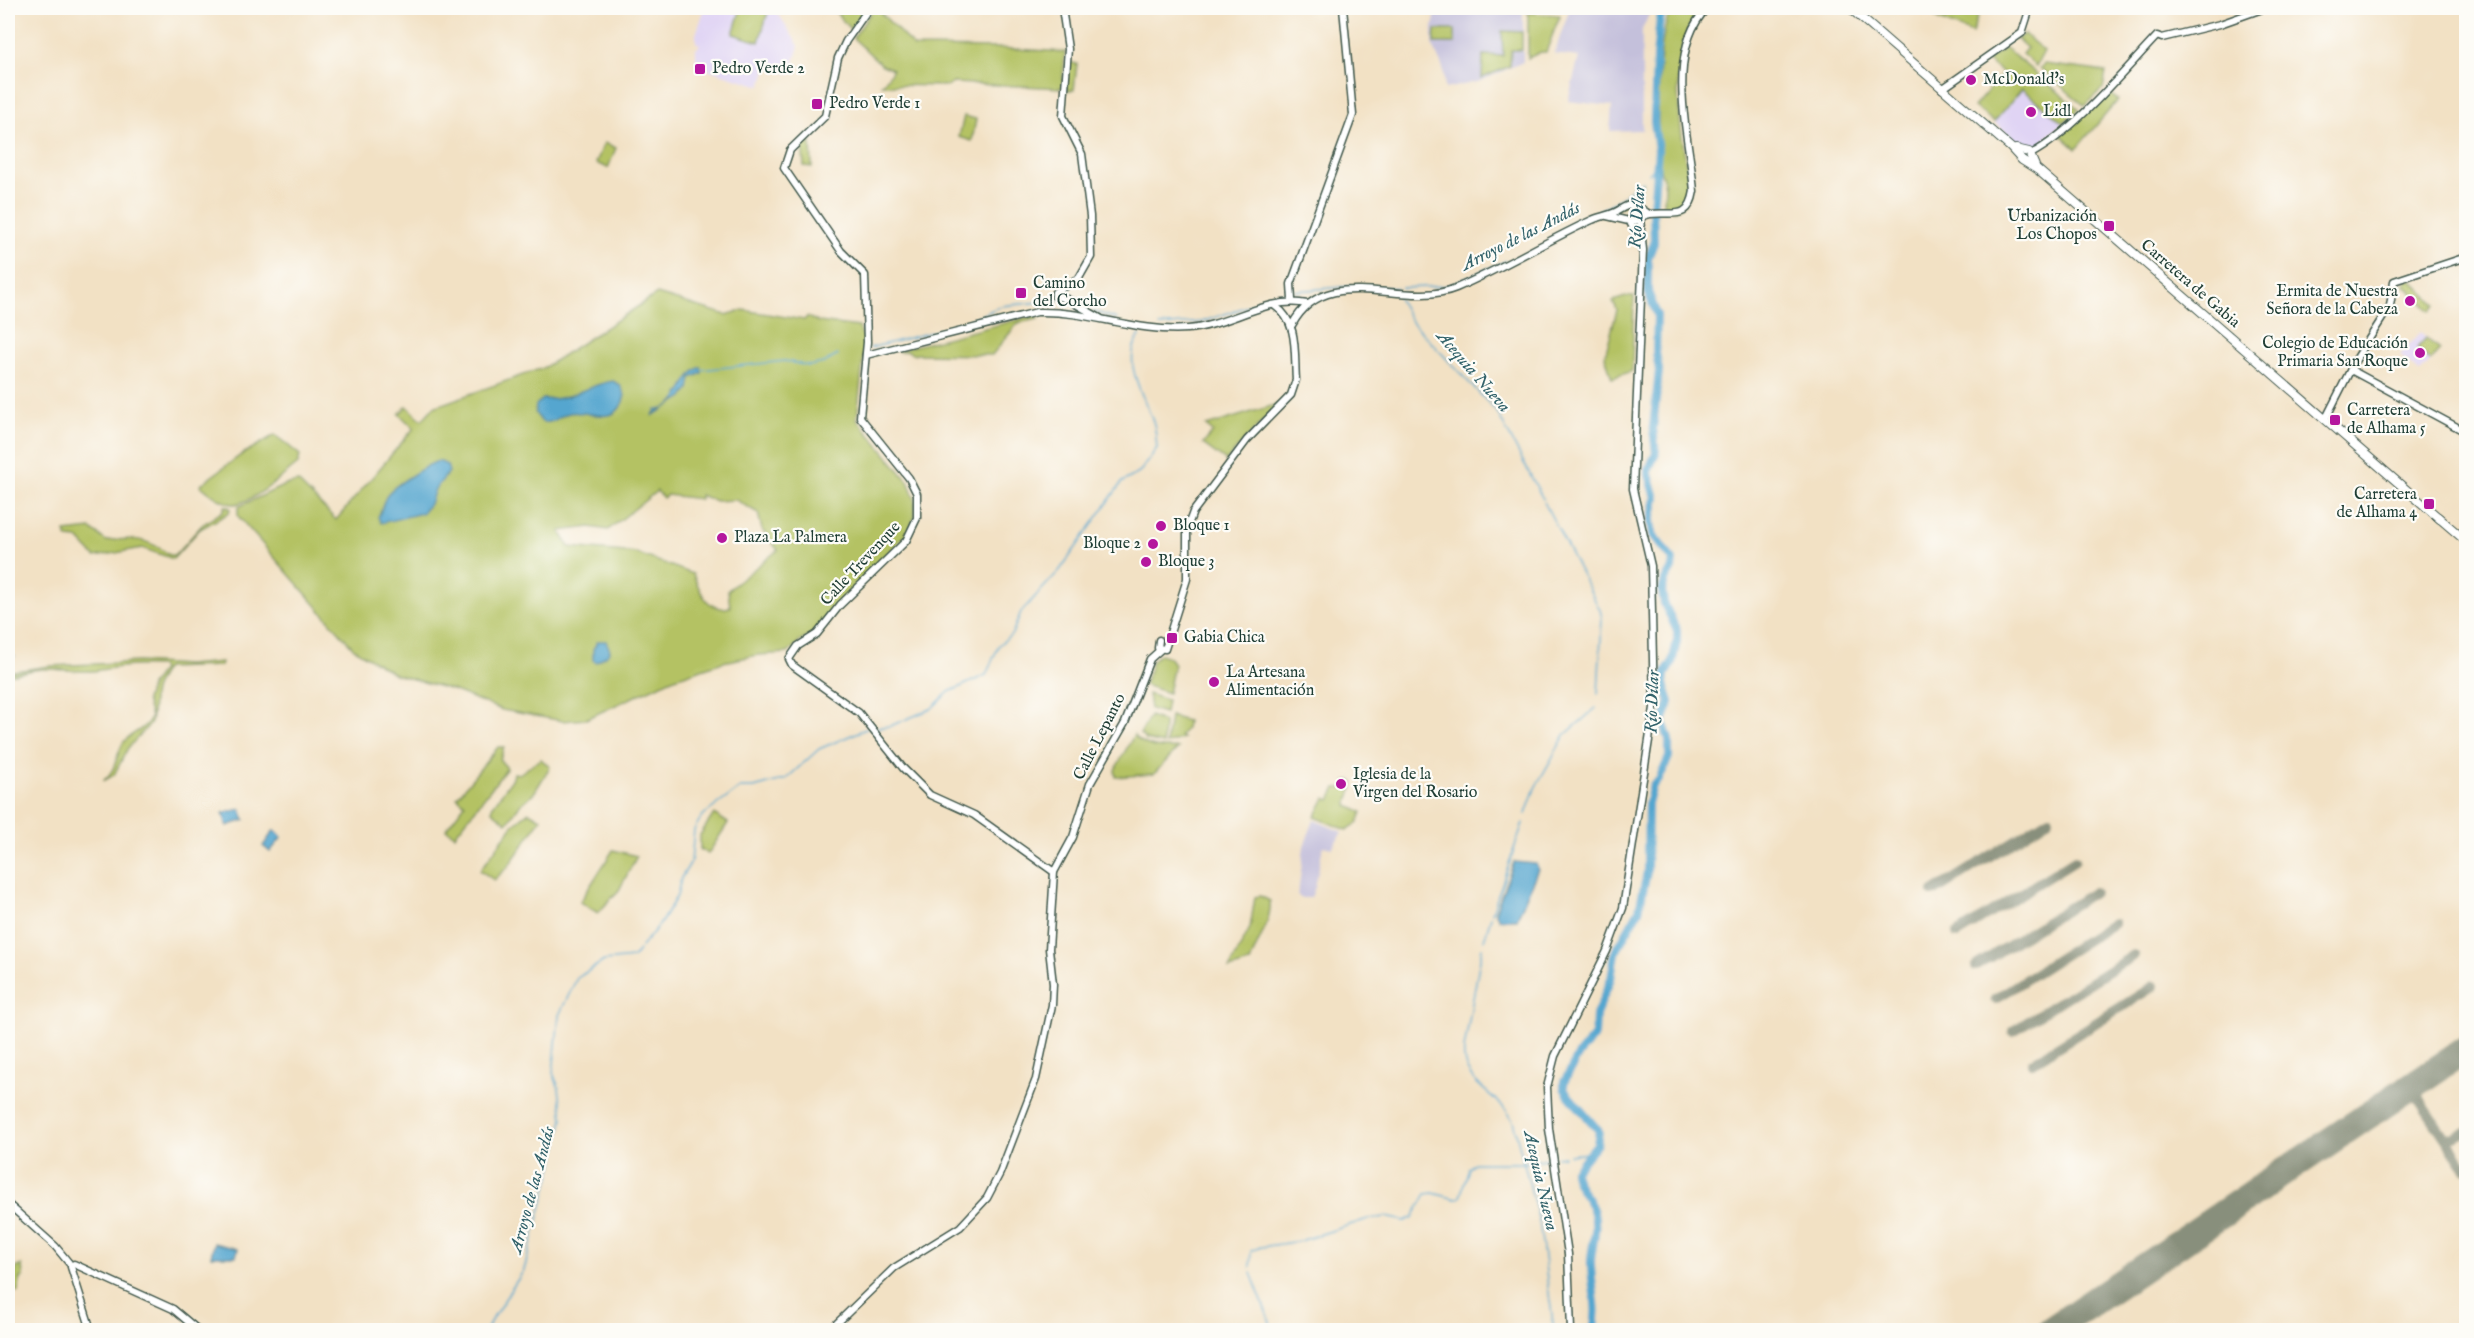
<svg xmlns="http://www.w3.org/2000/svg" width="2474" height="1338" font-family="'IM FELL English',serif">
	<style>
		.built { fill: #e0d4f4 }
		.industrial { fill: #c4c0db }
		.green { fill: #b4c264; stroke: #6a804c; stroke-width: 1.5; fill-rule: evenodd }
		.water { fill: #54a6cf; stroke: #3a7282; stroke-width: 1.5 }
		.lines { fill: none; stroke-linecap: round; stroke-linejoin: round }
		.stream { stroke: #54a6cf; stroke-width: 1.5 }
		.river { stroke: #54a6cf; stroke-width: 8 }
		.taxiway { stroke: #888f7c; stroke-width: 10 }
		.runway { stroke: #888f7c; stroke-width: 28 }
		.minor-casing { stroke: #3f564a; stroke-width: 9 }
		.major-casing { stroke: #3f564a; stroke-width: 10 }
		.minor { stroke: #fff; stroke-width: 6 }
		.major { stroke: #fff; stroke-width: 8 }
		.poi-dot { fill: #b5179e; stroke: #fdfcf7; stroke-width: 2 }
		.labels { text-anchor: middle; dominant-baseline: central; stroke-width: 4.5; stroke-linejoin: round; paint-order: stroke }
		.poi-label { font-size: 16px; fill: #1f3d34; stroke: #fdfcf7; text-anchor: start }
		.street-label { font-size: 16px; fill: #1f3d34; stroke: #fdfcf7 }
		.water-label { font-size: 18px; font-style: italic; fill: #32626a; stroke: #fdfcf7 }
	</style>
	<rect width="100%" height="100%" fill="#fdfcf7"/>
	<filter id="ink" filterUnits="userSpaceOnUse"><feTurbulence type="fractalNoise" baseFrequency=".0167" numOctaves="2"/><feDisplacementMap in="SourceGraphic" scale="12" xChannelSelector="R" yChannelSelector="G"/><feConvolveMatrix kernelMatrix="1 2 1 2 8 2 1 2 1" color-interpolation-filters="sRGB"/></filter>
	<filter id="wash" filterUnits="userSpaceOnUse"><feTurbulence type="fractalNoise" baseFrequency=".008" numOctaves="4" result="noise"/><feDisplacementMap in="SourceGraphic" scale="24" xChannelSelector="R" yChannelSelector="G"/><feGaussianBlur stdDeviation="1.35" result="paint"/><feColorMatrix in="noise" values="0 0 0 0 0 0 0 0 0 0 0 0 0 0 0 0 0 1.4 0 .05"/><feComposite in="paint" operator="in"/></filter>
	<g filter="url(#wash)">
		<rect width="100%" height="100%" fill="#f2e1c4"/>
		<g class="built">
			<polygon points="705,8 772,8 781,18 799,46 790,74 767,67 761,86 706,69 706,67 696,67 696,48 699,47 699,43 696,43 696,34"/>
			<polygon points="2022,88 2063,123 2034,149 2024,147 1994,122"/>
			<polygon points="2421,332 2441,350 2420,373 2400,355"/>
		</g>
		<g class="industrial">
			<polygon points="1437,8 1523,8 1523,62 1481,81 1445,89 1443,68 1432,44 1432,32"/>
			<polygon points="1570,8 1652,8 1642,30 1642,130 1610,131 1612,106 1568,101 1579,57 1554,54"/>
			<polygon points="1314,820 1342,832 1332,848 1323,846 1315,887 1311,898 1300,898 1298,895 1304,846"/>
		</g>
		<g class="green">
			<polygon points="741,8 769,9 759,42 733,34"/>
			<polygon points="832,8 866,8 850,29"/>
			<polygon points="874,8 886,8 881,13 914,47 997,48 1065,52 1062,88 953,83 948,86 880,85 884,83 893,69 882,65 853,38"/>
			<path d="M1673,8H1701C1662,55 1683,134 1690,191L1685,204L1675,210H1662C1663,203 1665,194 1665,187C1664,179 1660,172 1659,164C1657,134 1656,28 1673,8Z"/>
			<polygon points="1926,8 1971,8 1979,12 1972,33 1939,20"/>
			<polygon points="1528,13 1560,15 1546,52 1541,52 1528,58"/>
			<polygon points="1435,30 1455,30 1455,43 1434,43"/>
			<polygon points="1502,31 1522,32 1522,50 1511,50 1510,66 1482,78 1483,55 1503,56"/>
			<polygon points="2024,34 2044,51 2036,66 2022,54 2027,48 2017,39"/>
			<polygon points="2005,48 2079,109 2063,123 2022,89 1994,122 1974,107 2003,73 1987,60"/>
			<polygon points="1069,62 1077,64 1074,90 1066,90"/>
			<polygon points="2044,64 2106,72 2103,89 2085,106 2040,68"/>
			<polygon points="2109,93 2118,100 2076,149 2061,135"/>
			<polygon points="964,116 976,119 972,141 959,137"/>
			<polygon points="805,140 811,143 812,167 804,166 802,142"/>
			<polygon points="604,143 616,148 608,168 596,163"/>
			<path d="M1642,183C1637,206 1613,210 1594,215L1620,201Z"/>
			<polygon points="2409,278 2436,305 2430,311 2404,284"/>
			<path d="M657,294L726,315L743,310L804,320L807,317L819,322L859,327L865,341L857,419L908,481L915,499V516L907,534L847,594L815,633L799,642L788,653L758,655L723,662L672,679L586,719L563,721L502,710L452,690L395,674L354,649L238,516V507L285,485L298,482L336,520L414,428L399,414L407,406L422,420L434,407L545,367ZM657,491L663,498L667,495L700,499V495L716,501L736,500L758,513L762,530L778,550L728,590L730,607C707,613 700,591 693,574L636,553L569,547L560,531L590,527L608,530Z"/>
			<polygon points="1629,296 1634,296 1632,371 1612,378 1605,356 1617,310 1613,301"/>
			<polygon points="1036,315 1038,319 1018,323 992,355 912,354 908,351 899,352 899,350"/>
			<polygon points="2426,338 2440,350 2430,361 2417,348"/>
			<polygon points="1278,404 1226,461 1203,444 1213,432 1206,426"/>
			<path d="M275,435L300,455L298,464C285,474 250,505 233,504C221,503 209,493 200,485L241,455Z"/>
			<path d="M225,506L230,508L229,513L200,529L173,559L142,548L95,557L78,539L67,538L65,532L91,529L106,541C134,537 147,538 170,555H175L202,525L223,511Z"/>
			<polygon points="1160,654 1169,657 1174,664 1168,693 1144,685 1152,661"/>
			<path d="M139,662L187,665L221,662L220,666L166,668C147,696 156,694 151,723L128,748L114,775L103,781C117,770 115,757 123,743C130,732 144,732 151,717L146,700L151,685L162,670L160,666C138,665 121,666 100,670C82,674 62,668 44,669C32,669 20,674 8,675V672L50,666Z"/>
			<polygon points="1148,694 1167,700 1165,713 1150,709"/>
			<polygon points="1150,716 1164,722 1163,744 1146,740 1140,734"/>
			<polygon points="1170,716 1187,721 1186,729 1180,736 1183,738 1166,744"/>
			<path d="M1134,735C1144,748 1163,749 1178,748L1154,774L1116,777L1115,770Z"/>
			<polygon points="498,747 504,747 500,760 507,768 455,835 446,829 465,804 457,797"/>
			<polygon points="541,759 550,767 534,793 519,806 507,823 492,811 492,807 513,778 514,773 519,774"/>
			<polygon points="1349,780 1354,782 1347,806 1362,812 1358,823 1347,830 1315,817 1325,798 1330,800 1336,788 1345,788 1346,781"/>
			<polygon points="529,812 541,819 508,867 494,880 480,870 514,824"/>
			<polygon points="714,814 728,823 708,854 700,849 700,835"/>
			<polygon points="613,850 637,856 619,890 598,913 580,902"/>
			<path d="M1260,896L1270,901C1272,922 1256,943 1250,963L1229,969L1250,928L1255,897Z"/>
			<polygon points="22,1265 23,1277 20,1278 19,1292 16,1292 11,1288 17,1267"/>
		</g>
		<g class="water">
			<path d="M701,367L702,373L691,378L689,390L683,397L652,416L656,410C682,409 682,375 701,367Z"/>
			<path d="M613,381L620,385L625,395C617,430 590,409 569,413C558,416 554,424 542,422L535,413L536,405L543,399C572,401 585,385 613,381Z"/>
			<path d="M439,461L447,465L449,472L435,489L430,504L422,513L381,523L378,517C382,510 383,502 387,495C390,488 431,462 439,461Z"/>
			<polygon points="598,641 606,641 610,650 607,655 596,662 593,660 593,649"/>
			<polygon points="241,809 245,820 227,826 223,813"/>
			<polygon points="274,830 282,837 270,852 263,846"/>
			<polygon points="1514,862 1536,864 1538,869 1517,919 1499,919 1495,912"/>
			<polygon points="214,1243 238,1249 236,1256 211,1256"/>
		</g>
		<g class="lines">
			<g class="stream">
				<polyline points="1649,174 1655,167"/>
				<polyline points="1574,225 1613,203 1642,181"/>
				<polyline points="1402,288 1448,286 1506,261"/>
				<polyline points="1295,291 1355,286 1397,288"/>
				<polyline points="1397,296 1411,321 1497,412 1543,499"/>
				<polyline points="1093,311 1117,319"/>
				<polyline points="1160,326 1202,322 1288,292"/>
				<polyline points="870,348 960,325 1001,306 1059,300"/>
				<polyline points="700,370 785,361 809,366 824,363 838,355"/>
				<polyline points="1544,502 1600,610 1602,618 1598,694"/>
				<polyline points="8,655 15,656"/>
				<path d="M873,728L890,726L931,709L949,692L986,675L999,645L1012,634L1021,612L1060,570L1122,482L1139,473L1157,448C1156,440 1156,432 1154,424C1145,397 1120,362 1140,335"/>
				<polyline points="1526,814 1535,788 1565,735 1596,708"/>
				<polyline points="1492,913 1523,823"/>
				<polyline points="1484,940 1491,917"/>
				<polyline points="641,947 660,924 677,896 681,878 691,862 694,830 702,816 740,788 754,788 786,779 819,749 868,728"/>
				<path d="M1482,948L1464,1049C1460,1085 1500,1093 1513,1121L1539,1221L1554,1330"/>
				<polyline points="1570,1155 1588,1153"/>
				<polyline points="1557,1157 1564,1156"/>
				<polyline points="1250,1267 1251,1251 1261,1247 1300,1241 1368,1219 1386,1217 1405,1221 1413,1217 1426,1194 1433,1193 1456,1199 1460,1197 1469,1168 1474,1163 1524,1163 1549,1158"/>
				<polyline points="1251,1273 1270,1322 1269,1330"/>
				<polyline points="487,1330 490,1322 524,1270 553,1165 563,1119 559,1088 553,1073 559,1015 577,978 604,961 633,958 639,950"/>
			</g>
			<path class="river" d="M1593,1330C1600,1306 1590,1285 1591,1260C1592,1244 1598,1230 1594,1213C1591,1198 1576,1189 1574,1172L1597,1144L1599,1131L1569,1096L1564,1088V1082L1579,1054L1595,1035L1596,1015L1611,979L1615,953L1639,910L1647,872L1648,804L1653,785L1659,780L1669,757V740L1663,721L1670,702L1664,684L1665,674L1672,663L1677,641V631L1664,603L1662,591L1665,580L1672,568L1673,560L1653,535L1651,522L1656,498L1648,471L1656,453L1653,428L1659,370L1656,353L1657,315L1648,292V258L1654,243L1653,208L1658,150L1654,122L1656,57L1660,18L1667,8"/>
			<g class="taxiway">
				<polyline points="1933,892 2049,819"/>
				<polyline points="1957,934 2075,860"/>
				<polyline points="1976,966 2094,892"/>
				<polyline points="1995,999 2114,923"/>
				<polyline points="2013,1031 2134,955"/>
				<polyline points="2032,1063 2154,986"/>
				<polyline points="2424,1078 2417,1088 2419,1099 2466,1169"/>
				<polyline points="2399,1095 2408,1093 2419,1099"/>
				<polyline points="2444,1136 2452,1138 2466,1132"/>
			</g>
			<polyline class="runway" points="2051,1330 2466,1049"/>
		</g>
	</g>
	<g filter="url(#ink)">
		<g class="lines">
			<defs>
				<g id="minor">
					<polyline points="869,8 846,41 838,58 825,116 790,150 784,168 841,251 865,275 867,342 860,417 909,478 917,494 917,518 906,541 840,605 817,634 798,646 789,659 792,665 859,713 903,768 930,795 974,815 1054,872"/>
					<polyline points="1062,8 1068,49 1063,116 1082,154 1090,216 1091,257 1079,278 1055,292 1055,296 1067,299 1100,318"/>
					<polyline points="1942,89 2022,33 2030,8"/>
					<path d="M2031,154C2074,131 2123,72 2157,36L2162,38L2220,24L2265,8"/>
					<path d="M1607,216L1633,222C1639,220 1642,215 1650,214C1672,211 1689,222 1694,191C1689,135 1664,52 1707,8"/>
					<polyline points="1630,222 1641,244"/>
					<polyline points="1292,300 1291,284 1353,115 1343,8"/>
					<path d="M1292,325C1327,260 1402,310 1456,288C1503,268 1546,241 1592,220C1598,217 1606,216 1613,213C1619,211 1624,206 1630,205C1635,203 1644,211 1649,214"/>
					<path d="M866,355L1037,312C1088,310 1136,333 1188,329C1228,326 1269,295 1307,304"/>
					<polyline points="2351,370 2466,432"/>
					<polyline points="2326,418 2355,361 2390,306 2394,281 2466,257"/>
					<path d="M1159,640L1158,648L1165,649L1187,579V528L1193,512L1247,440L1291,395L1296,380C1294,353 1299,322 1275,306"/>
					<polyline points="8,1204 55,1246 69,1263"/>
					<polyline points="74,1264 173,1309 198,1330"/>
					<polyline points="71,1267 91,1330"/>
					<polyline points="830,1330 894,1268 960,1227 987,1198 1000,1173 1036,1079 1052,1005 1053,984 1049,949 1054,872 1073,837 1090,784 1125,723 1150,659 1160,650"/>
					<polyline points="1571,1330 1568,1254 1549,1129 1547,1087 1555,1056 1607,951 1623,908 1654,708 1651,566 1633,489 1643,250 1640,218"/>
				</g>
				<g id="major">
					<polyline points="1850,8 2011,148 2022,160 2038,170 2440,519"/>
					<polyline points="2016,149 2029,152 2035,166"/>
					<polyline points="2438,517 2466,541"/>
				</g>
			</defs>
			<use href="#minor" class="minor-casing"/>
			<use href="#major" class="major-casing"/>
			<use href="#minor" class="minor"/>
			<use href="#major" class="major"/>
		</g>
	</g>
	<g class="poi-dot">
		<rect x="694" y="63" width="12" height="12" rx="3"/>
		<circle cx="1971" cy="80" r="6"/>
		<rect x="811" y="98" width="12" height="12" rx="3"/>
		<circle cx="2031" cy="112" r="6"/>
		<rect x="2103" y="220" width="12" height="12" rx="3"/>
		<rect x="1015" y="287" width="12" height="12" rx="3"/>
		<circle cx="2410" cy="301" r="6"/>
		<circle cx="2420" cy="353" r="6"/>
		<rect x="2329" y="414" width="12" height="12" rx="3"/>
		<rect x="2423" y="498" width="12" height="12" rx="3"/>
		<circle cx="1161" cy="526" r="6"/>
		<circle cx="722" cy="538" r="6"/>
		<circle cx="1153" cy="544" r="6"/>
		<circle cx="1146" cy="562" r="6"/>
		<rect x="1166" y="632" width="12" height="12" rx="3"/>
		<circle cx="1214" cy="682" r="6"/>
		<circle cx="1341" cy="784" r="6"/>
	</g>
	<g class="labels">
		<g class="poi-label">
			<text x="712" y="69">Pedro Verde 2</text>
			<text x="1983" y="80">McDonald's</text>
			<text x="829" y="104">Pedro Verde 1</text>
			<text x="2043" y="112">Lidl</text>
			<text x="2097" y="217" text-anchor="end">Urbanización<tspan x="2097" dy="18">Los Chopos</tspan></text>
			<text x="1033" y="284">Camino<tspan x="1033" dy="18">del Corcho</tspan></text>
			<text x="2398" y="292" text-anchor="end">Ermita de Nuestra<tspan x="2398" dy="18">Señora de la Cabeza</tspan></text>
			<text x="2408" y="344" text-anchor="end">Colegio de Educación<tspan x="2408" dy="18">Primaria San Roque</tspan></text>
			<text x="2347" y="411">Carretera<tspan x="2347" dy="18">de Alhama 5</tspan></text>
			<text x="2417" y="495" text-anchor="end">Carretera<tspan x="2417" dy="18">de Alhama 4</tspan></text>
			<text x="1173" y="526">Bloque 1</text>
			<text x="734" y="538">Plaza La Palmera</text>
			<text x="1141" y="544" text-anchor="end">Bloque 2</text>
			<text x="1158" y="562">Bloque 3</text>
			<text x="1184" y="638">Gabia Chica</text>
			<text x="1226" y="673">La Artesana<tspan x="1226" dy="18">Alimentación</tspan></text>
			<text x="1353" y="775">Iglesia de la<tspan x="1353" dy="18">Virgen del Rosario</tspan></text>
		</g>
		<g class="street-label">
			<text transform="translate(2190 284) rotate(41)">Carretera de Gabia</text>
			<text transform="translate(861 564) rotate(-47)">Calle Trevenque</text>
			<text transform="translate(1100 737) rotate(-63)">Calle Lepanto</text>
		</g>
		<g class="water-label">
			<text transform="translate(1638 217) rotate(-86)">Río Dílar</text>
			<text transform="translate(1521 237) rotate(-27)">Arroyo de las Andás</text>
			<text transform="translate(1473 372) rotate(49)">Acequia Nueva</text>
			<text transform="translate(1653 702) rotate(-88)">Río Dílar</text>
			<text transform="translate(1540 1181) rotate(77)">Acequia Nueva</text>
			<text transform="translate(533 1190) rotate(-75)">Arroyo de las Andás</text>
		</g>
	</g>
	<rect width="2474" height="1338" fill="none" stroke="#fdfcf7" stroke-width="30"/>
</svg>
